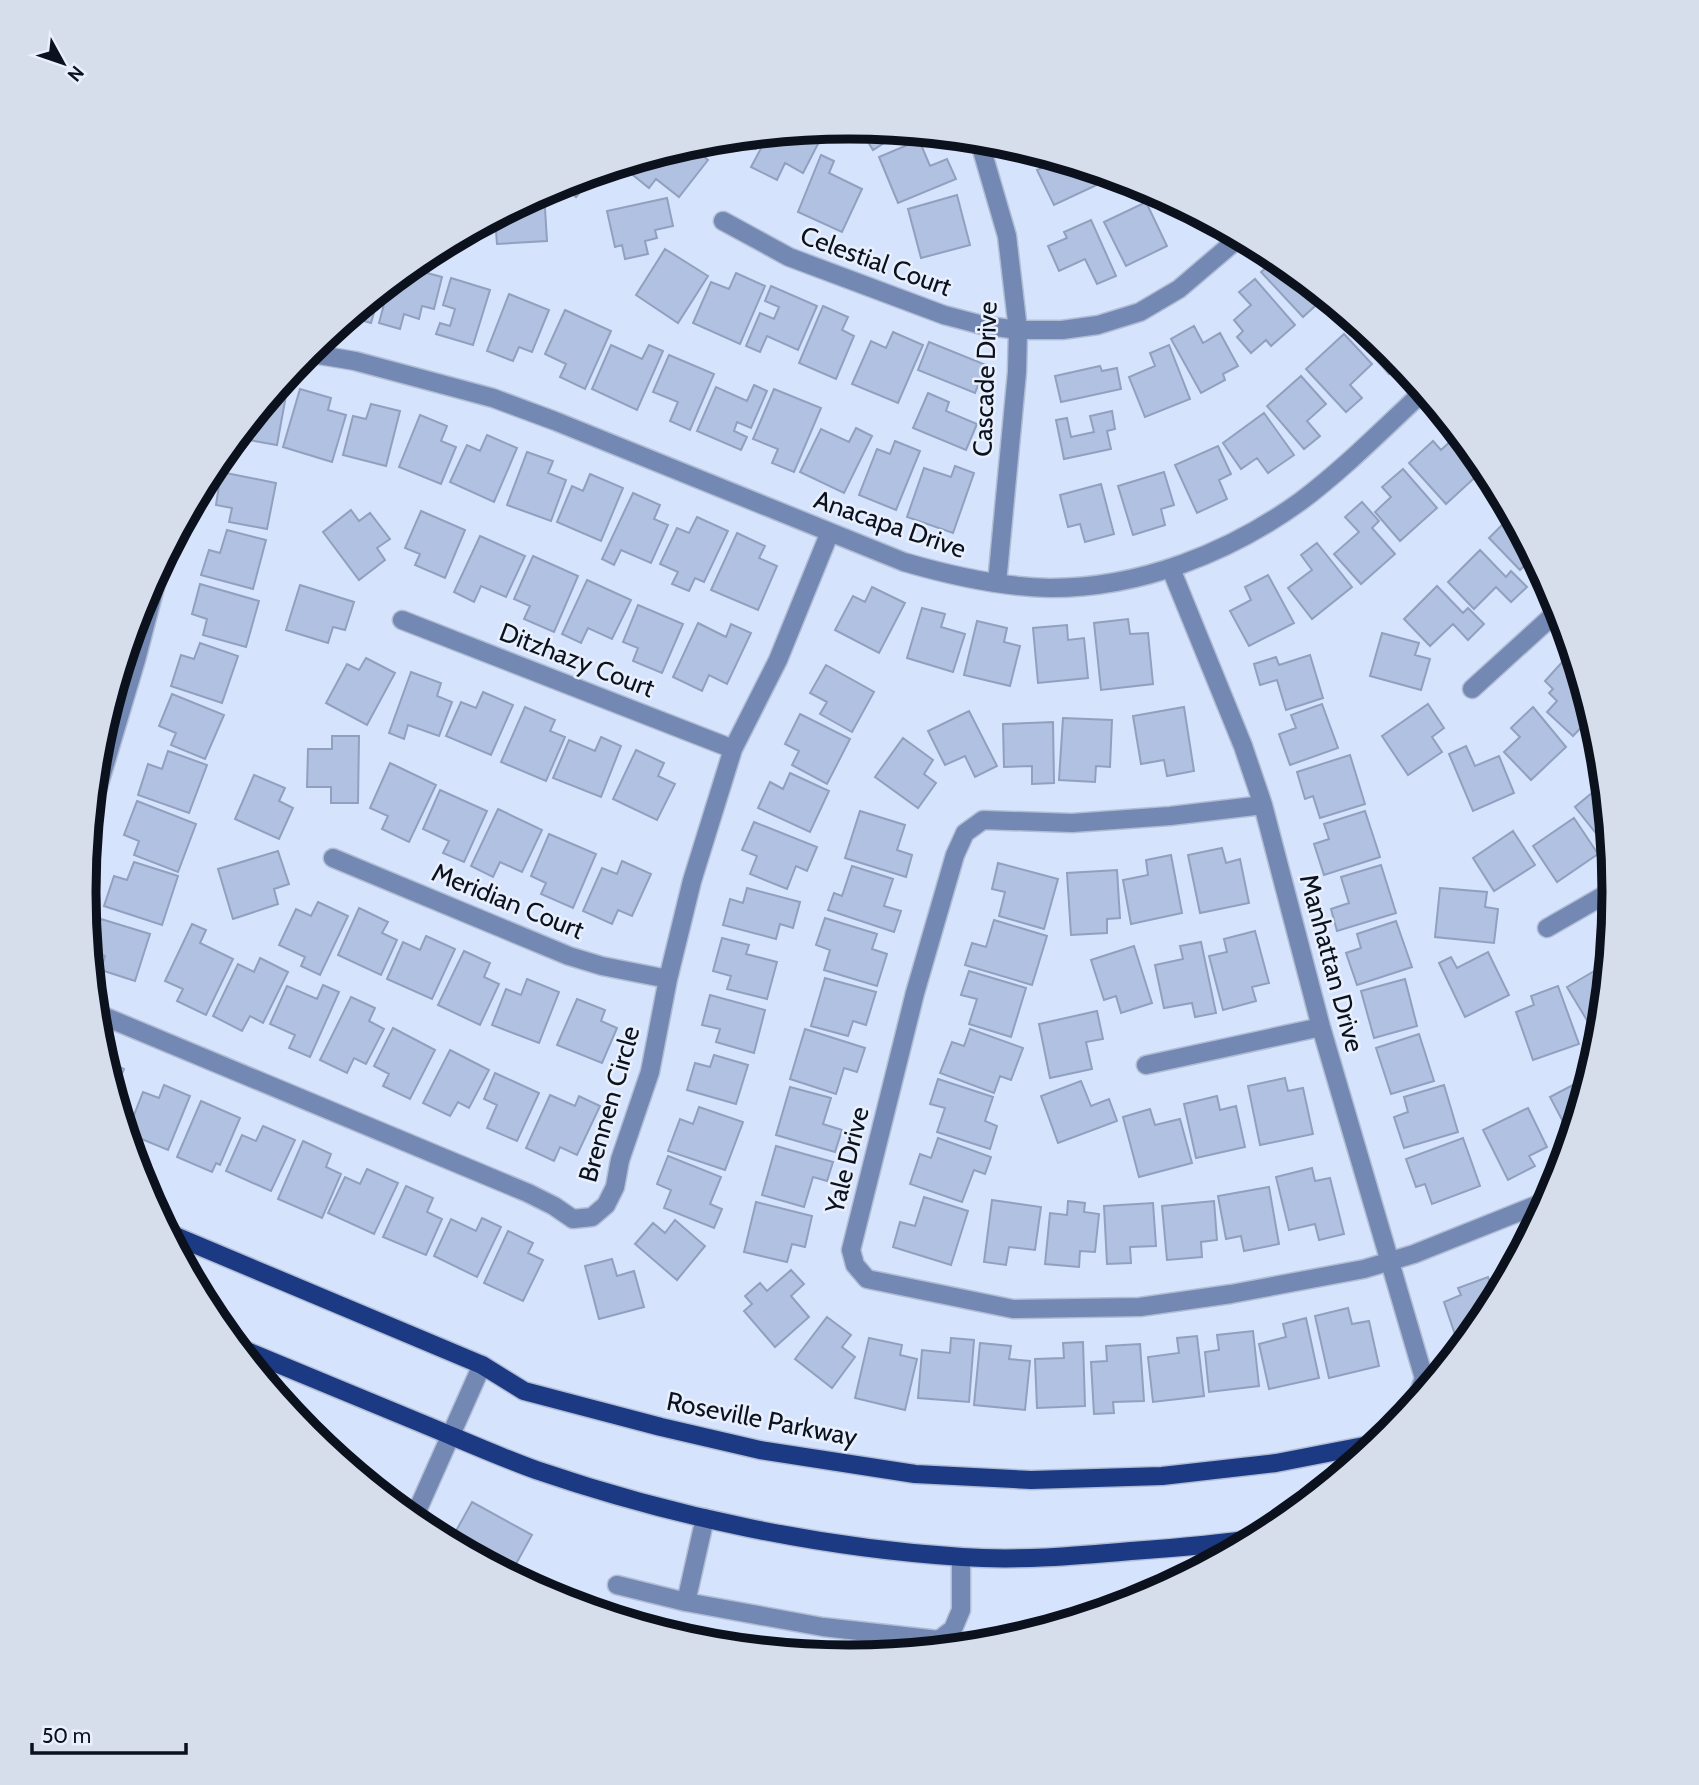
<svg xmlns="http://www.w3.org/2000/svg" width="1699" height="1785" font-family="Cabin,sans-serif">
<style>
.building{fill:#b0c1e1;stroke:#91a0bf;stroke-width:2}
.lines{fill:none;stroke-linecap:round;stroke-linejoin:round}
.minor-casing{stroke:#b1bdd5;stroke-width:21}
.major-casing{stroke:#b1bdd5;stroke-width:21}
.minor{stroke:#7388b2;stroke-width:18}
.major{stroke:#1c3a84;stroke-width:18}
.labels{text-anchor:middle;stroke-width:5;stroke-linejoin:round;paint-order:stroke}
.street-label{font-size:26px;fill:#0c121d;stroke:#e9f0fd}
.rim{fill:none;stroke:#0c121d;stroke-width:9}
</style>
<rect width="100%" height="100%" fill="#d5e3fd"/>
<path class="building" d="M877,130L901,132L873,150L865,137Z
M805,131L820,140L803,173L785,163L777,180L751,167L768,135Z
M756,136V149L725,150V139Z
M919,140L930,166L947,159L956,179L898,203L879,157Z
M690,145L708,160L679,197L656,179L649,188L628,171L636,161Z
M821,155L834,161L829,173L862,189L842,232L798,212Z
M1059,160L1098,172L1103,182L1054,205L1037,170Z
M595,174L576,197L560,184Z
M544,192L547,241L497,244L495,218Z
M1155,192L1187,209L1177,217Z
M957,195L970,245L921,258L908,209Z
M667,198L673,226L655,230L657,238L645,241L648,254L625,259L622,245L615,247L607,211Z
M1146,202L1167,246L1126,266L1104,222Z
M1091,220L1116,276L1097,284L1085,259L1059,271L1048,246L1067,238L1064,232Z
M475,229L461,250L450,242Z
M665,249L708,276L678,323L636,295Z
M1277,258L1290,271L1292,270L1325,297L1303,317L1261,272Z
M409,268L442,277L434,309L422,306L419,319L404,314L400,329L379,323L389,285Z
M736,273L765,286L740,344L693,323L711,282L729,289Z
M451,278L490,290L473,345L436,334L440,323L450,326L455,309L443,305Z
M1255,279L1295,325L1271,346L1266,340L1251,353L1237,337L1243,331L1234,320L1251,305L1239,292Z
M771,286L817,306L798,350L767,336L760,352L746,346L760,313L774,319L779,307L765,301Z
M380,292L371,323L350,317Z
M509,294L549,310L532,352L519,347L513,361L487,351Z
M823,306L848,317L842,330L854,336L836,379L799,363Z
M565,310L611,331L585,389L560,377L566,364L545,354Z
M1356,323L1391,351L1401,363L1389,374L1349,329Z
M1194,326L1203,343L1220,333L1238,366L1223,374L1225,380L1201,393L1171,339Z
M893,332L923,345L898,403L852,384L871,341L886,348Z
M1344,334L1372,364L1350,385L1362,398L1346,412L1306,369Z
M929,342L986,365L975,393L918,370Z
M611,345L642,359L649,345L663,351L637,410L592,389Z
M1169,345L1190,399L1145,417L1129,377L1155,366L1150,353Z
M669,355L714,374L690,430L670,421L678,402L653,392Z
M1100,366L1102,371L1117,368L1121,389L1061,402L1055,376Z
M1301,376L1326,404L1307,421L1320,436L1304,449L1267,406Z
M754,385L767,391L751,428L737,422L734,431L747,437L741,450L697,431L716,387L747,401Z
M278,388L287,390L277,445L237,438Z
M300,389L331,398L328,410L346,415L332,462L283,447Z
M774,389L821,408L794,472L772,463L778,449L753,439Z
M928,393L949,402L946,411L977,424L966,450L913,428Z
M371,404L400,411L386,466L343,455L353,416L366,419Z
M1112,411L1115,429L1107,431L1111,449L1064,459L1056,420L1067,418L1071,437L1094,432L1090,416Z
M1264,413L1294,455L1268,473L1257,458L1241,469L1223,443Z
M420,415L447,426L441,441L456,447L441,484L399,467Z
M856,428L872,436L844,493L800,472L821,429L849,442Z
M487,435L517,448L494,502L450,482L467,445L480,451Z
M1454,438L1483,470L1446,504L1409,463L1433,441L1441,450Z
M895,441L920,451L896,510L859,495L877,449L890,454Z
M1218,446L1231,474L1219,480L1227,499L1197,513L1175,465Z
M527,452L553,461L548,473L566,480L551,521L507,505Z
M955,466L974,473L953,533L907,517L924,468L951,477Z
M1403,469L1437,508L1400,541L1375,512L1391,497L1382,487Z
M221,472L276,483L267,529L229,522L232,508L216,505Z
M1164,472L1174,505L1161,509L1165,525L1133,535L1118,486Z
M590,474L623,488L601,541L557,522L572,486L583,491Z
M1101,484L1114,534L1085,542L1080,524L1068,527L1060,495Z
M633,493L660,505L654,519L668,525L651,563L621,550L614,565L602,559Z
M1362,502L1379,521L1372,528L1395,554L1361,584L1334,554L1359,532L1345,517Z
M351,510L359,521L370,513L390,539L377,548L385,560L359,580L323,532Z
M421,511L465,530L445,578L415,565L420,554L405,548Z
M1512,515L1535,559L1533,557L1520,570L1489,538Z
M697,517L728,531L704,582L695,578L689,591L672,584L678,572L660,564L677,528L689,533Z
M227,530L266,540L253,589L201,575L209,550L220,553Z
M737,533L765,546L759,558L777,566L758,610L711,590Z
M480,536L525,556L506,597L481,586L474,602L454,592Z
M1317,543L1352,587L1312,619L1288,588L1312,570L1301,555Z
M1480,550L1506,577L1511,571L1527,587L1511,602L1496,587L1474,609L1448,582Z
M533,556L578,576L554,632L524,619L530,606L514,599Z
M1268,575L1294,623L1249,646L1230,611L1251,600L1245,587Z
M587,580L631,600L612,639L588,628L581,643L562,634Z
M200,584L259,601L246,647L203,635L207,619L192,614Z
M300,585L354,602L345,630L333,627L328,643L286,630Z
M1437,586L1463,613L1468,608L1484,624L1468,640L1453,624L1430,646L1404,619Z
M872,587L905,603L879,653L835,630L853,596L865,602Z
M638,605L683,624L662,673L633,661L638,648L623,642Z
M922,608L945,614L941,627L965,634L953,672L907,658Z
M1128,619L1130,634L1148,633L1153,684L1101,690L1094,623Z
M977,621L1007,628L1004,642L1020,646L1010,686L964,675Z
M698,623L726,637L731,624L751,633L727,684L709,675L702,691L673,677Z
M1067,625L1068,640L1084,638L1088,678L1038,683L1033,628Z
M1382,633L1419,643L1415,655L1430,659L1421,690L1370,676Z
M200,643L238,656L222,703L171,686L181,655L194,659Z
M1310,655L1323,698L1286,710L1277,680L1260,685L1254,664L1276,657L1279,665Z
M366,658L395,673L367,725L326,703L347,664L359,670Z
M1565,659L1579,672L1592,716L1573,736L1547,712L1557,701L1549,693L1553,689L1545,681Z
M826,665L874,692L852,732L820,714L827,702L810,693Z
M411,672L441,683L437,696L452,702L439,736L408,725L404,739L389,733Z
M483,692L513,705L491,755L446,736L461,702L476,708Z
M172,694L224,715L205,759L171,745L176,733L159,726Z
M1322,704L1338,748L1290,765L1279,734L1296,728L1291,715Z
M1428,704L1444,728L1432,737L1442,752L1408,775L1382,736Z
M525,707L555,720L550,731L565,737L546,781L501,762Z
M1184,707L1194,771L1167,776L1164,760L1141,764L1133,716Z
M1533,707L1566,747L1531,780L1504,752L1520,737L1511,728Z
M969,711L997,766L975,777L965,756L945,765L928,731Z
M800,714L850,739L827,784L792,765L799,751L785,744Z
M1063,718L1112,720L1110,767L1096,766L1095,782L1059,780Z
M1053,722L1054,783L1032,784V766L1004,767L1003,724Z
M332,736H359L358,803H331V787H307L308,749H332Z
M601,737L621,746L601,797L553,778L569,740L595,751Z
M903,738L933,760L924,774L936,783L918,808L875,777Z
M1466,746L1475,766L1499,756L1514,793L1473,811L1449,754Z
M636,750L664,763L658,776L675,784L657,820L613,799Z
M168,751L207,765L189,813L138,795L148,764L162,769Z
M1350,755L1365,804L1320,818L1313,796L1305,799L1297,772Z
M390,763L436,785L409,842L382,829L388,816L370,808Z
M790,773L829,791L810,832L758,808L770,782L783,789Z
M254,775L285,788L279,801L293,808L279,839L235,819Z
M1604,783L1609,829L1599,837L1575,807Z
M440,790L487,811L464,862L443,853L449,841L423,829Z
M137,801L196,824L178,872L134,855L139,841L124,835Z
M498,809L542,830L522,872L500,862L493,877L471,866Z
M860,811L905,825L897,850L912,855L906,877L845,858Z
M1365,811L1380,857L1324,875L1314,844L1329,839L1324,824Z
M1574,818L1598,854L1557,882L1533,846Z
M754,822L817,847L807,871L796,866L787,889L750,874L757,856L742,850Z
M1513,831L1535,865L1494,891L1473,858Z
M549,834L596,854L573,908L541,894L546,883L531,876Z
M1222,848L1226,863L1240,859L1249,903L1200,913L1188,855Z
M278,851L289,884L274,889L278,904L233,919L218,869Z
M1171,855L1182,913L1131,924L1123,880L1148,875L1146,860Z
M622,861L651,874L632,916L618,910L612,924L583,911L602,868L617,874Z
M134,862L178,876L162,925L104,906L114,876L127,880Z
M998,863L1058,879L1044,929L999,916L1005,892L992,889Z
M1381,865L1396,913L1337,931L1331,909L1349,903L1341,877Z
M852,866L893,879L884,906L901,911L894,932L828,910L834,893L842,896Z
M1117,870L1120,918L1107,919V933L1071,935L1067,873Z
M747,888L800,902L793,928L780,924L776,939L723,925L730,899L743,903Z
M1440,888L1487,892L1485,907L1498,909L1494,943L1435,937Z
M318,902L348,916L320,975L301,966L305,957L279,945L296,909L311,916Z
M359,908L388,922L382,933L397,940L381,975L338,955Z
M825,918L877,934L872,949L887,954L877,986L824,970L830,950L816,945Z
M101,919L150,934L135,981L101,970L105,956L90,951Z
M994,920L1047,936L1032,985L965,965L972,943L986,947Z
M1396,921L1412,967L1357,985L1346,953L1361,948L1357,934Z
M192,924L206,930L200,943L233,959L206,1015L177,1001L183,989L165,981Z
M1255,931L1269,983L1252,987L1256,1001L1223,1010L1209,956L1227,952L1224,939Z
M426,936L455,949L432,999L387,979L403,942L420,950Z
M722,938L749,945L746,954L777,962L767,999L727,989L731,976L713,971Z
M1201,942L1216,1013L1195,1017L1192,1003L1164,1008L1155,965L1183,959L1180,946Z
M1134,946L1152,1003L1121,1013L1116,996L1104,1000L1091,960Z
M464,951L490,963L484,977L499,984L480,1025L438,1005Z
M1488,952L1509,995L1465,1017L1439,963L1451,957L1457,968Z
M260,958L288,972L263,1023L250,1016L242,1031L213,1016L238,964L254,972Z
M1608,963L1602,1020L1591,1027L1567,987Z
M969,971L1026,988L1011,1037L969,1024L977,999L961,995Z
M825,978L876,992L866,1025L853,1021L848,1036L811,1026Z
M527,979L559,992L539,1043L492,1025L506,989L521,995Z
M1405,979L1417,1026L1374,1038L1361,991Z
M323,985L339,992L310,1057L289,1048L295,1035L270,1024L287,986L317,999Z
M1558,986L1579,1044L1533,1060L1516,1012L1534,1005L1531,996Z
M710,995L765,1010L754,1053L716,1042L720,1029L702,1025Z
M351,997L375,1008L369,1021L384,1029L366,1064L354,1058L347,1073L320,1060Z
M577,999L605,1010L601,1021L617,1028L602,1063L557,1045Z
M1097,1011L1103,1039L1086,1042L1092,1069L1050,1078L1039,1024Z
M393,1028L435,1050L410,1099L383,1086L389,1074L374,1066Z
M805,1029L865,1048L857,1072L844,1068L836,1094L790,1079Z
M970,1029L1023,1048L1011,1080L1000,1076L994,1093L940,1073L952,1042L964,1046Z
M1419,1034L1434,1081L1391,1094L1376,1048Z
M450,1050L489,1070L469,1108L458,1102L450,1116L423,1103Z
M714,1055L748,1065L736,1104L687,1090L695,1063L710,1067Z
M104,1060L124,1069L114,1092Z
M495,1073L539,1093L517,1141L487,1128L497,1105L484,1099Z
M1590,1076L1571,1137L1550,1097Z
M1285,1078L1288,1091L1303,1088L1313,1134L1260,1145L1248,1086Z
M938,1079L993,1097L985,1121L997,1126L990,1149L937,1132L945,1108L930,1104Z
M1081,1081L1091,1106L1109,1099L1117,1121L1058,1143L1041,1096Z
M164,1085L190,1096L168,1150L127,1133L143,1092L159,1098Z
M1444,1085L1458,1132L1404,1148L1394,1117L1408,1112L1404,1097Z
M790,1087L831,1098L823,1124L842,1130L835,1152L776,1135Z
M114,1093L128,1099L121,1114Z
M550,1095L575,1106L579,1096L600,1106L577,1155L560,1147L554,1161L526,1148Z
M1217,1096L1220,1110L1236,1106L1245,1147L1196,1158L1184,1104Z
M201,1101L240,1118L220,1165L216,1163L212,1172L177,1157Z
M699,1107L743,1122L725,1170L668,1151L680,1119L693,1124Z
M1528,1108L1547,1147L1529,1156L1535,1166L1508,1180L1483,1130Z
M1150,1109L1155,1125L1180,1119L1192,1163L1139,1177L1123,1117Z
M263,1126L295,1140L271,1191L226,1171L242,1135L256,1141Z
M938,1138L991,1157L985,1174L974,1170L962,1202L910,1184L920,1154L931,1158Z
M1463,1138L1480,1186L1432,1204L1425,1184L1416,1187L1406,1159Z
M303,1141L331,1154L326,1167L341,1174L322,1218L278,1199Z
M776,1146L833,1162L827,1181L813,1177L804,1207L762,1195Z
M668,1156L721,1177L710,1204L722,1209L714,1228L664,1208L671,1190L657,1184Z
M1312,1168L1315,1181L1330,1178L1344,1234L1319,1240L1315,1224L1289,1230L1276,1177Z
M367,1169L398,1183L374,1234L328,1213L345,1177L360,1184Z
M406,1186L433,1198L427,1212L442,1219L426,1255L383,1237Z
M1269,1187L1279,1244L1244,1251L1241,1236L1226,1239L1218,1196Z
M924,1197L968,1211L951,1265L893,1247L900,1222L915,1226Z
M992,1200L1041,1207L1035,1250L1009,1247L1006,1265L984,1262Z
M1068,1201L1085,1203L1084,1212L1099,1214L1095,1252L1080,1251L1079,1267L1045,1264L1050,1213L1067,1215Z
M1214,1201L1217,1240L1201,1242L1202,1257L1167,1260L1162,1206Z
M756,1202L812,1216L805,1247L792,1244L787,1262L744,1252Z
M1153,1203L1156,1246L1130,1247L1131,1263L1107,1264L1104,1206Z
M482,1218L501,1227L477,1277L434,1256L451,1219L476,1231Z
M675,1220L705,1246L677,1280L635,1244L653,1223L665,1233Z
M508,1231L533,1243L528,1253L543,1260L523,1301L484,1283Z
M612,1259L617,1276L634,1271L644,1307L599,1319L585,1266Z
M791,1270L804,1284L791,1296L809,1317L775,1347L744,1311L752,1304L745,1296L760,1283L767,1291Z
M1510,1272L1500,1291L1495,1279Z
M1488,1277L1496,1300L1486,1318L1460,1349L1444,1302L1461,1295L1458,1288Z
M1348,1308L1352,1324L1369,1321L1379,1366L1329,1378L1315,1316Z
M827,1317L851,1335L842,1347L855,1357L832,1388L795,1359Z
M1306,1318L1319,1378L1269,1389L1259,1344L1286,1337L1283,1324Z
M1253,1331L1259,1386L1209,1392L1205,1352L1219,1350L1217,1335Z
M1197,1336L1204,1396L1153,1402L1148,1357L1179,1353L1177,1338Z
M869,1338L902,1345L900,1355L917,1359L905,1410L855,1398Z
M951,1338L974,1340L969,1402L918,1398L922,1350L950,1353Z
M1083,1342L1085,1406L1037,1408L1035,1359L1064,1358L1063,1343Z
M980,1343L1011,1346L1009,1359L1030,1361L1025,1410L974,1405Z
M1140,1344L1144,1401L1113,1402L1114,1413L1094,1414L1091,1362L1107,1361L1106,1346Z
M348,1455L377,1477L370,1485L343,1462Z
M472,1502L532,1535L511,1573L451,1540Z
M580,1605L704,1636L702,1643L580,1607Z"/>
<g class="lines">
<g class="minor-casing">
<path id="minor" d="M979,140L1007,236L1018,330L1017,372L997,583
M723,221L789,257L944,315L982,325L1018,330H1062L1098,325L1140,312L1179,289L1240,237
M307,353L355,361L493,398L555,421L904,562C952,576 1000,587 1050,588C1140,588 1229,553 1301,501C1345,468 1384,428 1424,391
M1171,569L1243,746L1263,805L1321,1027L1424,1378L1419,1392L1420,1398
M402,620L733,749
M1472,689L1560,609
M93,804L136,660L161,564
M1263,805L1170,816L1072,823L983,820L965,833L955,855L915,993L851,1250L855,1265L867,1279L1013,1309L1140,1307L1231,1294L1364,1269L1414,1254L1549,1200
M333,858L569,956L602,966L668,979
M1547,928L1615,889
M96,1013L528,1193L554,1206L573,1219L592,1217L606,1205L615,1187L620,1160L650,1072L668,979L692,881L733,749L778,660L830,532
M1146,1065L1321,1027
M413,1520L482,1365
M617,1585L686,1602L823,1627L939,1640L953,1629L961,1610V1557
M686,1602L705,1518"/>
</g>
<g class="major-casing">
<path id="major" d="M168,1233L482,1365L524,1391L661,1427L760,1450L915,1474L1031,1480L1162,1476L1276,1463L1379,1443
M237,1347C301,1374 365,1400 428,1426C464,1441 500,1457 536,1470C670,1516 820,1548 962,1557C1018,1561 1075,1556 1131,1551C1174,1548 1216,1545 1258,1538"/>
</g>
<use href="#minor" class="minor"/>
<use href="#major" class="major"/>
</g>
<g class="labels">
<g class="street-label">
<text transform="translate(876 261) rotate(20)" y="9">Celestial Court</text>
<text transform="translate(985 379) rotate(-88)" y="9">Cascade Drive</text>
<text transform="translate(890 524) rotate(19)" y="9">Anacapa Drive</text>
<text transform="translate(577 660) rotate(21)" y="9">Ditzhazy Court</text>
<text transform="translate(508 901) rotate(22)" y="9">Meridian Court</text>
<text transform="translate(1332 963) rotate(75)" y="9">Manhattan Drive</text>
<text transform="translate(609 1104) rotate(-74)" y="9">Brennen Circle</text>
<text transform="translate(847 1160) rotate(-76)" y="9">Yale Drive</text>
<text transform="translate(762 1419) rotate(11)" y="9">Roseville Parkway</text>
</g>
</g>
<path d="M0 0H1699V1785H0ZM96 892a753 753 0 1 1 1506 0a753 753 0 1 1-1506 0Z" fill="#d7deeb" fill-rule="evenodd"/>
<path class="rim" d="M96 892a753 753 0 1 1 1506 0a753 753 0 1 1-1506 0Z"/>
<g transform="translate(63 63) rotate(130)" stroke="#e9f0fd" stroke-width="5" paint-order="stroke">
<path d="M0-5L12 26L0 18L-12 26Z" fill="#0c121d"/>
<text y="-10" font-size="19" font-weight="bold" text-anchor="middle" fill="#0c121d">N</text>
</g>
<path d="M32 1743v10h154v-10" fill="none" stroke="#0c121d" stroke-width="3.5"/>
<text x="42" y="1743" font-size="21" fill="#0c121d" stroke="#e9f0fd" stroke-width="5" paint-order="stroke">50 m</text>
</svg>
